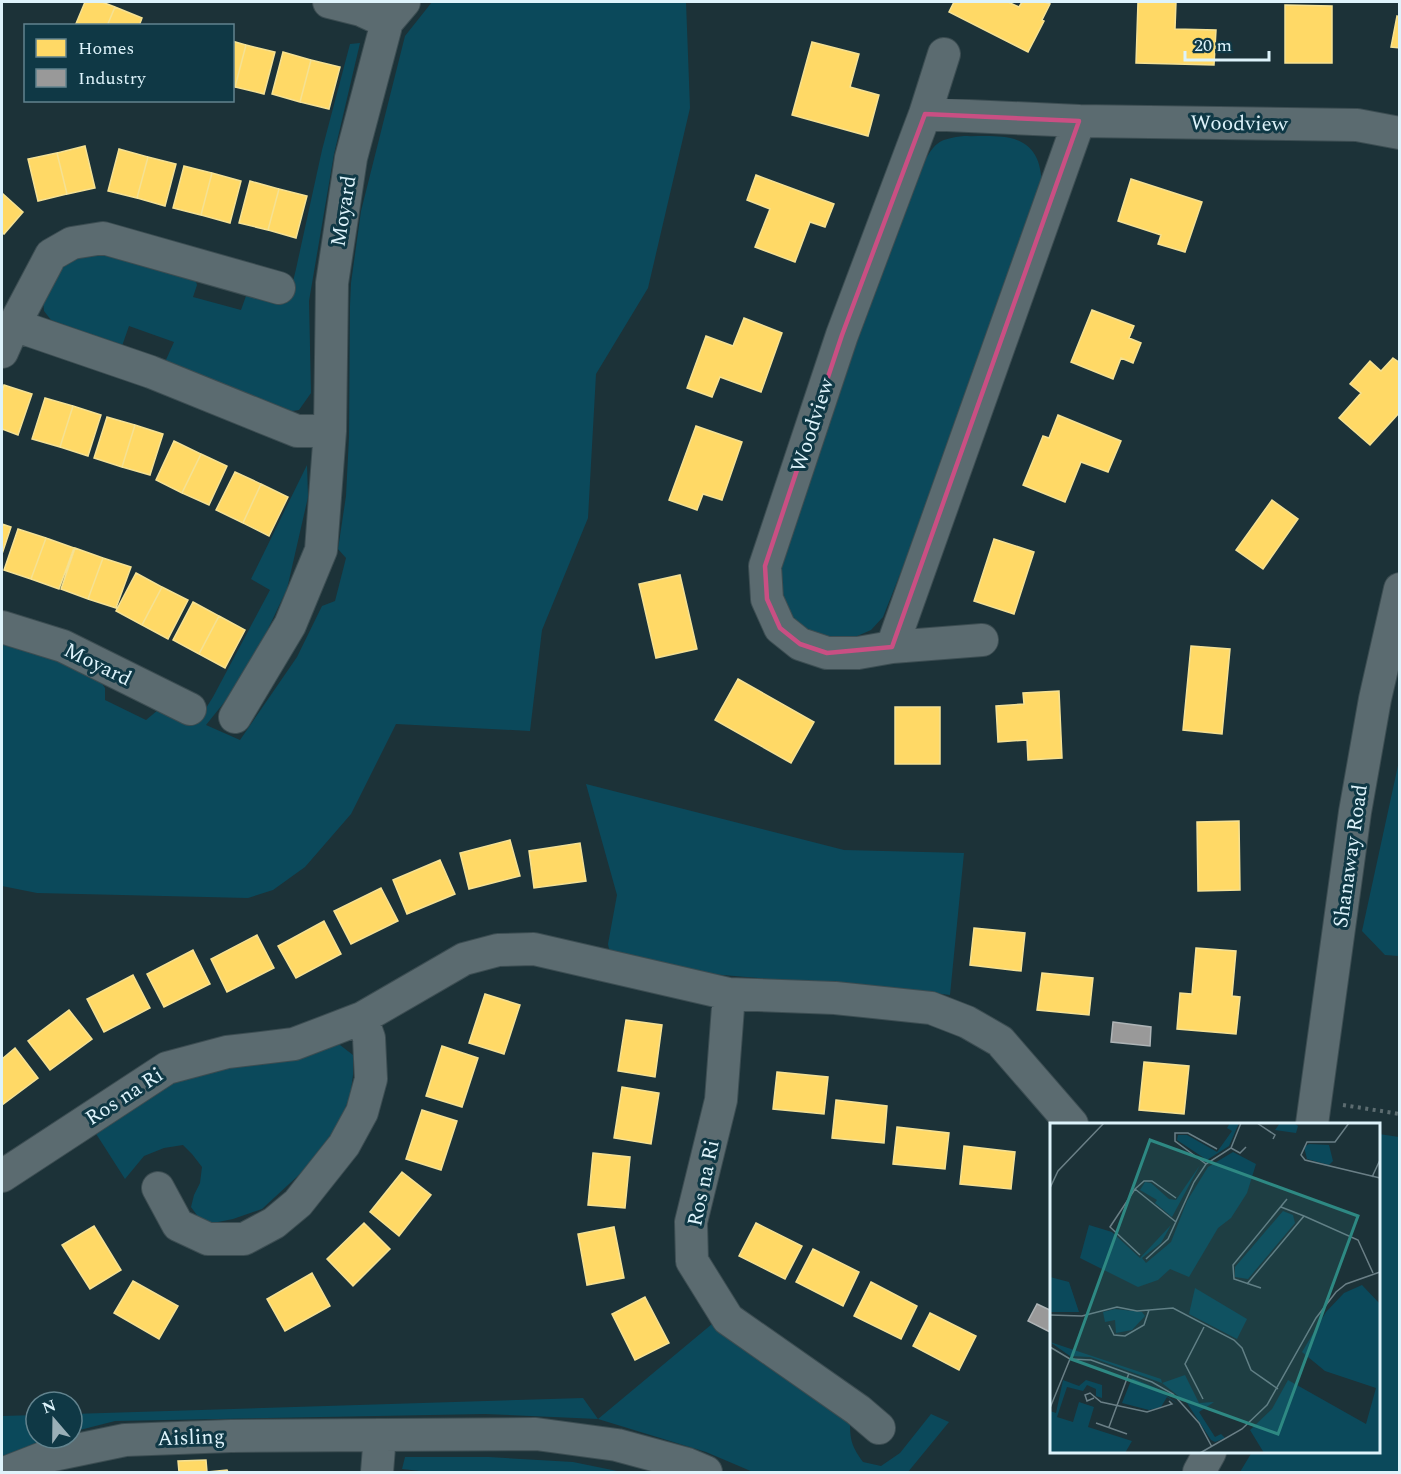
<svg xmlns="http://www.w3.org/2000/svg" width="1401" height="1474" font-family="Spectral,serif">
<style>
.green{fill:#0b495b}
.homes{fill:#ffd966;stroke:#f5e193;stroke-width:1.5}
.industry{fill:#999;stroke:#aeb4b6;stroke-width:1.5}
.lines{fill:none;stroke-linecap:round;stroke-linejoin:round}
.minor-casing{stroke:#3c4d52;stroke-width:34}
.path{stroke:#5c6c70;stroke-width:4;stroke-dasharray:3 4.5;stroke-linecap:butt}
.minor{stroke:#5b6b70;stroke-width:32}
.marked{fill:none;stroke:#c94f83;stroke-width:4.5;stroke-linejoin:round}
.labels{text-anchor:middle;stroke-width:6;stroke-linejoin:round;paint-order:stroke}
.street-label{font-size:21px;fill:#def3fb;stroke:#0f3845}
.inset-road{fill:none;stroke:#6a7f86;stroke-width:1.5}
.view{fill:#2e8983;fill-opacity:0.15;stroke:#2e8983;stroke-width:3}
.inset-edge{fill:none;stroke:#def3fb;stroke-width:3}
</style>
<rect width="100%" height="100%" fill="#1c3238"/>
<path class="green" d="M432,2H686L690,108L648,288L596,374L588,518L542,630L530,731L396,724L351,814L305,867L273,890L248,898L37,893L2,886V641L95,673L105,688V700L146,720L158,710H169L196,724L213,697L270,590L251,579L307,465L308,497L287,589L246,675L206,725L240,740L297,657L322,606L335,601L346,558L338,549L346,496L349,437L350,306L351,283L361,211L405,36Z
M360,43L334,154L309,301L311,393L299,410L278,413L165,362L174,342L129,326L122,346L51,320L44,311L43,300L61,262L77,254L96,253L194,275L197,285L193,297L241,310L246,296L252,291L288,302L296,269L322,150L350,44Z
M964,136C987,137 1022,131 1035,155C1040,163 1041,174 1042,183L968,403L883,617L871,630L848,640L823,638L801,630L781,602L780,574L843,365L924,162C936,141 940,139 964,136Z
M1399,761V956L1385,955L1362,931Z
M586,784L844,850L964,853L950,995L861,984L781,980L711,974L610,954L608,944L617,895Z
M324,1045H340L353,1055V1075L350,1097L336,1128L302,1172L262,1209L233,1219L213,1223L199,1218L191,1207L194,1195L200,1183L202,1167L192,1154L183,1145L164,1148L144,1156L125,1179L93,1129L185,1074Z
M1379,1134L1399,1137V1472H1240L1252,1452H1378Z
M717,1323L805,1386L850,1424C850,1442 853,1448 863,1462L881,1466L900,1453L931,1414L949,1422L908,1472H753L706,1452L598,1419L485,1414L115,1421L72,1432V1414L583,1398L598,1419L712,1324Z
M36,1415V1438H52L16,1453L2,1456V1416Z
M405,1457H489L573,1462L622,1472H421L420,1471L402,1469Z"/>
<path class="homes" d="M85,2H102L115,7L107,26H75Z
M954,2H1008L1019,7L1022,2H1045L1050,4L1042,20L1044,21L1028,52L949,12Z
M1138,2H1176L1175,29L1216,30L1214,65L1136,63Z
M1285,5L1332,6V63H1285Z
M115,7L142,18L139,26H107Z
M1397,16L1400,17V48L1391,47Z
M232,41L246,45L235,87L232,86Z
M812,42L859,54L850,87L879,95L868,136L792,115Z
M246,45L275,52L264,94L235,87Z
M283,52L311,60L300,102L272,94Z
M311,60L340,67L329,109L300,102Z
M85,146L95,188L67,194L57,153Z
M119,149L148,157L137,198L108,191Z
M57,153L67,194L38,201L28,159Z
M148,157L176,164L165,206L137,198Z
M184,166L212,173L201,215L173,208Z
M212,173L241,181L230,223L201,215Z
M756,175L834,204L825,227L810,222L795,262L755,247L770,209L747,200Z
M1131,179L1202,202L1185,252L1158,244L1161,235L1118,221Z
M250,181L279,189L268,230L239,223Z
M279,189L307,196L296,238L268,230Z
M2,193L23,212L4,234L2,233Z
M1092,310L1134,326L1129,338L1141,343L1133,363L1121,358L1113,379L1071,362Z
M744,318L782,333L761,392L720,377L712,397L687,388L706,336L733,346Z
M1393,358L1400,363V412L1370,445L1339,418L1361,393L1350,384L1370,361L1381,371Z
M4,385L32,394L18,435L2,429V392Z
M45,398L73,406L60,447L32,439Z
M73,406L101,415L88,456L60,447Z
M1058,415L1121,441L1108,472L1081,462L1065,502L1023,485L1043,436L1049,438Z
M107,417L135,425L122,467L94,458Z
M135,425L163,434L150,475L122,467Z
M696,426L742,442L722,500L703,494L697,510L669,500Z
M174,441L201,454L182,493L156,480Z
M201,454L227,466L209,505L182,493Z
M235,472L261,484L243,523L216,510Z
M261,484L288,497L269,536L243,523Z
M1272,500L1298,519L1263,569L1236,550Z
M2,524L11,527L2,554Z
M18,529L46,538L31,579L4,570Z
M46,538L74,548L59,589L31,579Z
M994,539L1034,552L1014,614L974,601Z
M75,548L103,558L88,599L61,589Z
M103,558L131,567L116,608L88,599Z
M136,573L162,587L142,625L116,611Z
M680,575L697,649L656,658L639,584Z
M162,587L188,600L168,639L142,625Z
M193,602L219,616L199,654L173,640Z
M219,616L245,630L225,668L199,654Z
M1191,646L1230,649L1222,734L1183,730Z
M738,679L814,722L791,763L715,720Z
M1059,691L1062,758L1028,760L1027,740L998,742L996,706L1024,704L1023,693Z
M895,707H940V764H895Z
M1239,821L1240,890L1198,891L1197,822Z
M510,840L520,876L469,889L460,853Z
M580,843L586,881L534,888L529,851Z
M440,860L455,894L407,914L393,880Z
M381,888L398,921L351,944L334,911Z
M324,921L341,954L296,978L278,946Z
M974,928L1025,933L1021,971L970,965Z
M257,935L274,968L227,992L211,959Z
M1196,948L1236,951L1232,996L1240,997L1236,1034L1177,1029L1180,993L1192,994Z
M193,950L210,984L164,1007L147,974Z
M1042,973L1093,978L1089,1015L1037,1010Z
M133,975L150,1008L104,1032L87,999Z
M485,994L520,1005L504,1054L469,1043Z
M69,1010L92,1039L50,1070L28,1041Z
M626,1020L662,1025L655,1077L618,1071Z
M442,1046L478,1058L462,1107L426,1096Z
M15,1048L38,1078L2,1105V1059Z
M1144,1062L1189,1066L1184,1114L1139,1110Z
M777,1072L828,1077L824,1114L773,1109Z
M622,1087L659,1093L651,1144L614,1138Z
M836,1100L887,1106L884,1143L832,1138Z
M422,1110L457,1121L441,1170L406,1159Z
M897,1127L949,1133L945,1169L893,1164Z
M964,1146L1015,1152L1011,1189L960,1184Z
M593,1153L630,1157L625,1208L588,1205Z
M402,1172L431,1195L399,1236L370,1212Z
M364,1223L390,1249L353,1286L327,1259Z
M756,1223L802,1246L785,1279L739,1256Z
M94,1226L121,1270L90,1289L62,1245Z
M614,1227L624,1278L587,1285L578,1234Z
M813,1249L859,1272L843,1306L796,1282Z
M312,1273L330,1306L285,1331L267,1299Z
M133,1281L178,1306L159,1339L114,1313Z
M871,1282L917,1306L901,1339L854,1316Z
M645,1297L669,1343L635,1360L612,1314Z
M930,1313L976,1336L959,1370L913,1346Z
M206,1460L207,1472L227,1470L228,1472H165H179L178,1461Z"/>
<path class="industry" d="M1113,1022L1151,1027L1150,1046L1111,1042Z
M1037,1304L1052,1311V1333L1028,1321Z"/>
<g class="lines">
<g class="minor-casing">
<path id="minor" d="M329,2L361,10L387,22
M944,54L925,114L842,335L765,566L767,599L780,628L800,644L827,653H858L892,647L982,640
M925,114L1079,121
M14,325L51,255L72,243L103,238L279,288
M2,352L14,325L151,372L297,431H330
M2,627L63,646L190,709
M892,647L1079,121L1357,125L1400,133
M235,717L290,625L321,550L330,431L332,283L351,158L387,22L404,2
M729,994L721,1100L691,1222L692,1261L728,1319L858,1410L879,1428
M1312,1124L1355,812L1375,699L1400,589
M2,1176L167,1068L227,1052L294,1044L362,1018L464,959L498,950L534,949L729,994L835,998L931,1008L967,1022L1000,1041L1072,1124
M158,1188L178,1225L208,1239H244L274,1223L298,1203L344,1145L362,1112L371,1079L369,1038L362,1018
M7,1472L48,1456L125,1440L231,1436L536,1434L617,1445L687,1464L706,1472
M377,1472L380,1435
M1199,1472L1210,1452"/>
</g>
<path class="path" d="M1343,1105L1400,1114"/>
<use href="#minor" class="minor"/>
</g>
<path class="marked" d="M925,114L1079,121L892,647L827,653L800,644L780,628L767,599L765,566L842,335Z"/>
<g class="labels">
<g class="street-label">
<text transform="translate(1239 123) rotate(1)" y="7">Woodview</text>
<text transform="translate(343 211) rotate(-81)" y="7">Moyard</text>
<text transform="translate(812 425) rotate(-72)" y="7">Woodview</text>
<text transform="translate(98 664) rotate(26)" y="7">Moyard</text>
<text transform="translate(1350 856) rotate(-82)" y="7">Shanaway Road</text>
<text transform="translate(124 1096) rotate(-33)" y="7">Ros na Ri</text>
<text transform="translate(703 1183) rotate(-78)" y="7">Ros na Ri</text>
<text transform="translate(191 1437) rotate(-2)" y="7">Aisling</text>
</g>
</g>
<g transform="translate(1050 1123)">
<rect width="330" height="330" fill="#1c3238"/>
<path d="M180,0H189L179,23L157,37L127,17L128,12H137L167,29L182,8L177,5ZM230,0H244L248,3L246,10L225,7ZM259,21L279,22L283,38L279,42L257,36L254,24ZM183,29L206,41L197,70L181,95L168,105L139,154L120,146L108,157L88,164L30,135L39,102L62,109L90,135L121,102L111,120L92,135L96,140L121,119L137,78L158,44ZM150,42L122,94L105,80L107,77L90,67L95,59L101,60L119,76L126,77ZM233,88L243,92L245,100L198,156L185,154V144ZM0,154L19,159L29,189H0ZM312,162L330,181V330H214L200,307L222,286L238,257L316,301L326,265L275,248L252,229L276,189L294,170ZM145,165L197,196L187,216L139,191ZM65,186L92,189L95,193L82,207L66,210L65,197L55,199L53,189ZM0,219L111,256L112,260L135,252L149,280L164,279L149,289L165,314L171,311L175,315L165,319L161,317L137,280L112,260L40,234L20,233ZM82,255L106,265L128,281L117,274L111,284L99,287L72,280ZM13,257L29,263L36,257L52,262V275L46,273V266L37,262L33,268L17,264L7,294L23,299L29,279L44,284L38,304L82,318L75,330H0V288L6,290Z" fill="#0b495b"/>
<path class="inset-road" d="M207,0L225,12L223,16M299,0L285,19H257L251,32L255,37L330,55M181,25L190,30L196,24M156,41L125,18V10H138L167,26M322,54L330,37M0,65L8,48L54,0M85,66L94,58H102L126,75M231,84L254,93M90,132L60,104L85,66L126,99M96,136L118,116L144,59L156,41L181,25L191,0M197,161L254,93L308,117L323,150M211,165L184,156L183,142L237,76M0,192L32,193L67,184L87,188L123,185L184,217L192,225L201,247L228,266M59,202L64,212L75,213L94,202L99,187M0,224L20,236M44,275L37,278L35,272L40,270L51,279L97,289L122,281L119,278M153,276L135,241L154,204M0,285L20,236L41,237L102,259L123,271L149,300L162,324M46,300L77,311M59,304L79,250M150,330L192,306L217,282L266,195L286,169L296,161L330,149"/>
<path class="view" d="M100,17L308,93L228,311L21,236Z"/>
<rect width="330" height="330" class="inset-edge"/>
</g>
<rect width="1401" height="1474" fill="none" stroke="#def3fb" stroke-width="6"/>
<rect x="24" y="24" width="210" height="78" fill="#0f3845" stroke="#62838e" stroke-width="1.5"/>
<rect x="36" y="39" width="30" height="18" fill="#ffd966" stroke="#62838e" stroke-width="1.5"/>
<text x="78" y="54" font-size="18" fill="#def3fb">Homes</text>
<rect x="36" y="69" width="30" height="18" fill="#999999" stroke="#62838e" stroke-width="1.5"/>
<text x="78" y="84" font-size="18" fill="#def3fb">Industry</text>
<g transform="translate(54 1420) rotate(340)"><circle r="28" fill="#0f3845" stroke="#62838e" stroke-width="1.5"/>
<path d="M0-4.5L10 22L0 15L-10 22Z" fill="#9aafb7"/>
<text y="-9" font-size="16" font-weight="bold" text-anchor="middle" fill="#def3fb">N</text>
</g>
<path d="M1185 51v9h84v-9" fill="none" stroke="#def3fb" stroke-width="3"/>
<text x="1194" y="51" font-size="18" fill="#def3fb" stroke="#0f3845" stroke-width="4.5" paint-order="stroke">20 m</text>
</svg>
